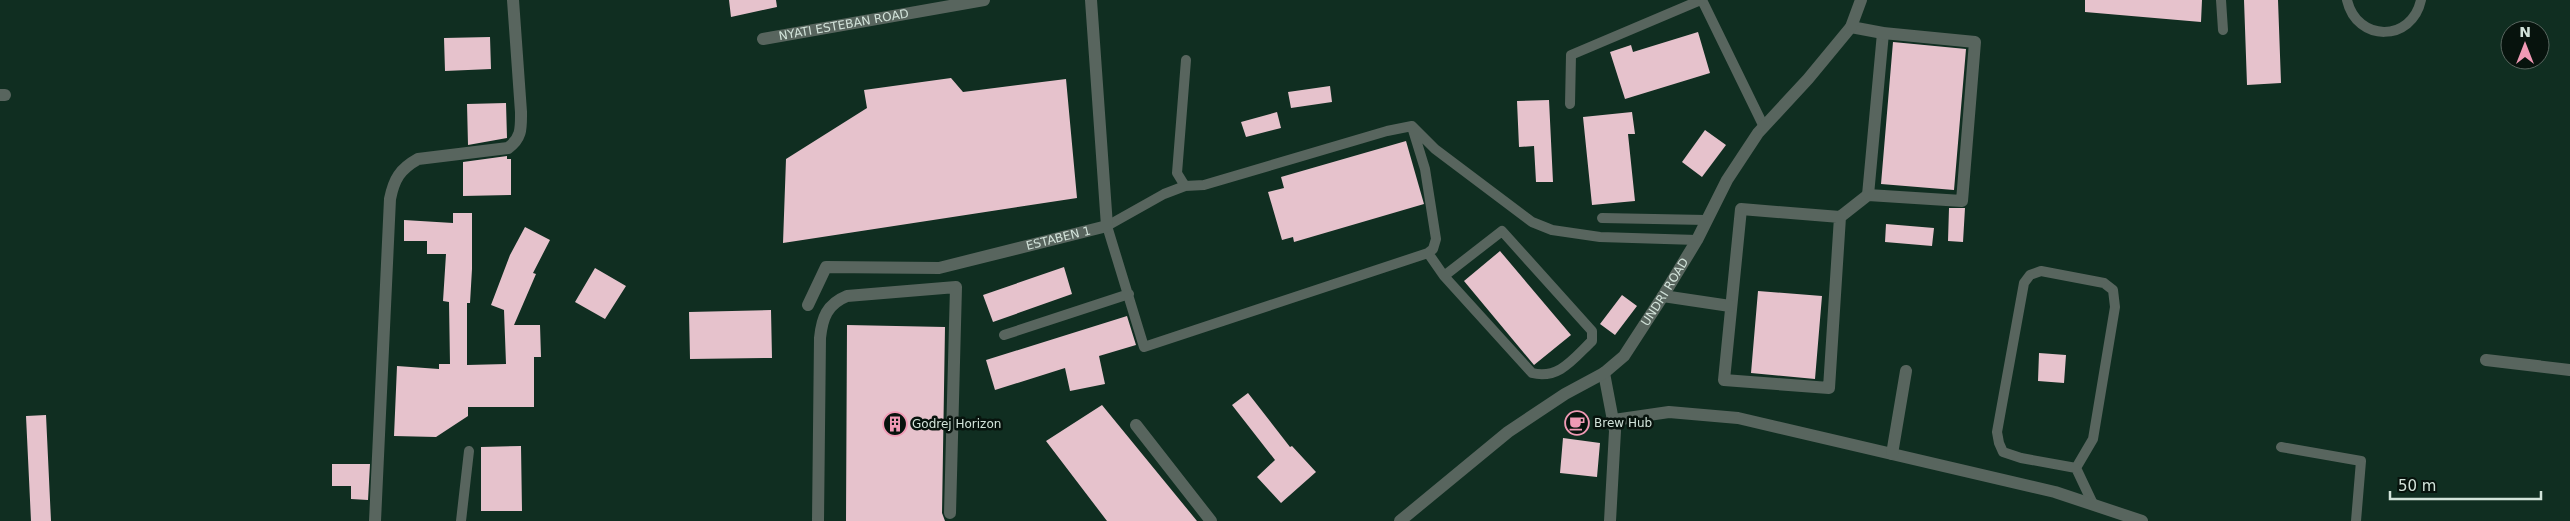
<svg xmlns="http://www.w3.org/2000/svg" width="2570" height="521" font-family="'DejaVu Sans',sans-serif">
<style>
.building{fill:#e6c2cc}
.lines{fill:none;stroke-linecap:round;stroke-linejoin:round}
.lane{stroke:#58655e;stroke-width:10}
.street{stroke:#58655e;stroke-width:12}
.labels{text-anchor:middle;stroke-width:5;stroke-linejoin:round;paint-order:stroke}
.street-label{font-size:12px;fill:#d2e3da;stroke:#07130d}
.poi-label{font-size:12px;fill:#d2e3da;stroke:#07130d;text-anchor:start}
</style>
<rect width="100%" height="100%" fill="#102e21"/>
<path class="building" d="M729,0H776L777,7L731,17Z
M2085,0H2202L2201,22L2085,12Z
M2244,0H2278L2281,83L2247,85Z
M1698,32L1710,73L1625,99L1610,52L1631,45L1633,52Z
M490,37L491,69L445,71L444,38Z
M1893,42L1966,49L1954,190L1881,184Z
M951,78L963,92L1066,79L1077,198L783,243L786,159L867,108L864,90Z
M1330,86L1332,102L1291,108L1288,92Z
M1549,100L1553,182H1536L1534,146L1519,147L1517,101Z
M506,103L507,138L468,145L467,104Z
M1277,112L1281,128L1246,137L1241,122Z
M1632,112L1635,134H1628L1635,201L1592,205L1583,117Z
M1705,130L1726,145L1702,177L1682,162Z
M1406,141L1424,204L1294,242L1293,237L1282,240L1268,192L1284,188L1281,177Z
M507,156V159H511V195L463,196V162Z
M1949,208H1965L1963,242L1948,241Z
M453,213H472V269L470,303H467V365L506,364L504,310L491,305L510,255L525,227L550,240L533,273L536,274L514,325H540L541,357H534V407H468V416L436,437L394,436L397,366L439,369V364H450L449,302L443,301L446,254H427V241H404V220L453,223Z
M1886,224L1934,228L1932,246L1885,242Z
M1500,251L1571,335L1534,365L1464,281Z
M1064,267L1072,294L993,322L983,295Z
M595,268L626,286L605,319L575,302Z
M1758,291L1822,296L1815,379L1751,373Z
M1622,295L1637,306L1615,335L1600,324Z
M771,310L772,358L690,359L689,312Z
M1127,316L1136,345L1099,356L1105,384L1070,391L1065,368L995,390L986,360Z
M847,325L945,327L942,513L945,521H846Z
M2039,353L2066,355L2064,383L2038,381Z
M1248,393L1290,447L1292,446L1316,472L1281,503L1257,477L1275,460L1232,405Z
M1102,405L1197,521H1107L1046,441Z
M46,415L51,521H31L26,416Z
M1563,438L1600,443L1597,477L1560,473Z
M521,446L522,511H481V447Z
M332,464H370L368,500L351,499V486H332Z"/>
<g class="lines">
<path class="lane" d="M1702,0L1764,127
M2221,0L2223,30
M2347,0C2357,43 2412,42 2421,0
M1186,60L1177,173L1185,186L1204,185L1387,131L1412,126L1435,149L1532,222L1552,230L1600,237L1697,240
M1570,104L1571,55L1701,0
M1413,130L1425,169L1436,239L1433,249L1428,253
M1185,186L1164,194L1107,226L1144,347L1428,253L1444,276L1532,373C1559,380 1574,358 1592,341V331L1502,231L1444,276
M1602,218L1706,220
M1004,335L1129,294
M2281,447L2361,461L2356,521
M2076,468L2093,439L2115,307L2113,290L2104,283L2041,271L2030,275L2024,283L1997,432L1999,443L2003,452L2021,458L2076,468L2093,504
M461,521L469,451"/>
<g class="street">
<path id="s1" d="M763,39L984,0"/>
<path d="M0,95H5"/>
<path d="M1868,195L1883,33"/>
<path d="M1840,217L1829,388L1724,380L1741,209L1840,217L1868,195L1962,201L1975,42L1883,33L1851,27"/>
<path d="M1663,296L1730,306"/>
<path id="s2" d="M808,305L826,267L939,268L1107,226L1091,0"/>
<path d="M2486,360L2570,370"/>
<path d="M1604,373L1615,431L1610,521"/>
<path d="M1614,420L1669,412L1738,418L2055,492L2142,521"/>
<path d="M1136,425L1211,521"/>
<path d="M1892,454L1906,371"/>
<path d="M375,521L390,199C394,179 400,169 418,159L508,148C522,138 521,128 521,112L513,0"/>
<path d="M818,521L820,338C822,318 827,304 847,296L956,287L950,513"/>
<path id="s3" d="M1400,521L1508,432L1565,394L1604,373L1624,356L1663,296L1697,240L1727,180L1758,133L1808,79L1851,27L1861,0"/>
</g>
</g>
<defs>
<g id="cafe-ring" transform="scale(1.25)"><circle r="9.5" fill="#07130d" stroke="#f09ab5" stroke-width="1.5"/><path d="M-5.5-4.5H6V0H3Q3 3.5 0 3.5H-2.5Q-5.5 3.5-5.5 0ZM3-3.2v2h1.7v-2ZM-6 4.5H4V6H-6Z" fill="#f09ab5"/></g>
<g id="building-ring" transform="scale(1.25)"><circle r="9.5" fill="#07130d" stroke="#f09ab5" stroke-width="1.5"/><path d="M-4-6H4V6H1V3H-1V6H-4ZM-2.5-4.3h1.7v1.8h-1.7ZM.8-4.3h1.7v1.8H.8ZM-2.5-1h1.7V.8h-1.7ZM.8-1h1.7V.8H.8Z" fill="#f09ab5"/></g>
</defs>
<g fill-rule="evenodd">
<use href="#cafe-ring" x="1577" y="423"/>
<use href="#building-ring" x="895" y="424"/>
</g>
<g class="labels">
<g class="street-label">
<text dy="4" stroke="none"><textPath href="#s1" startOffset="82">NYATI ESTEBAN ROAD</textPath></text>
<text dy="4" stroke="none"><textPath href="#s2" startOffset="278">ESTABEN 1</textPath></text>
<text dy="4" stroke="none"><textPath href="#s3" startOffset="355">UNDRI ROAD</textPath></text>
</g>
<g class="poi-label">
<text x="1594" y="427">Brew Hub</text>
<text x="912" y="428">Godrej Horizon</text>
</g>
</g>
<g transform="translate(2525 45)"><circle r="24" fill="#07130d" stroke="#58665f"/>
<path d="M0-4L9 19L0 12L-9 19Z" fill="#f09ab5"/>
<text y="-8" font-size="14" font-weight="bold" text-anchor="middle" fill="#d2e3da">N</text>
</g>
<path d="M2390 491v8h151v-8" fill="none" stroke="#d2e3da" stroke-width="2.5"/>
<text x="2398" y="491" font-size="15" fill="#d2e3da" stroke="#07130d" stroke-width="4" paint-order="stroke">50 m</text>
</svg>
